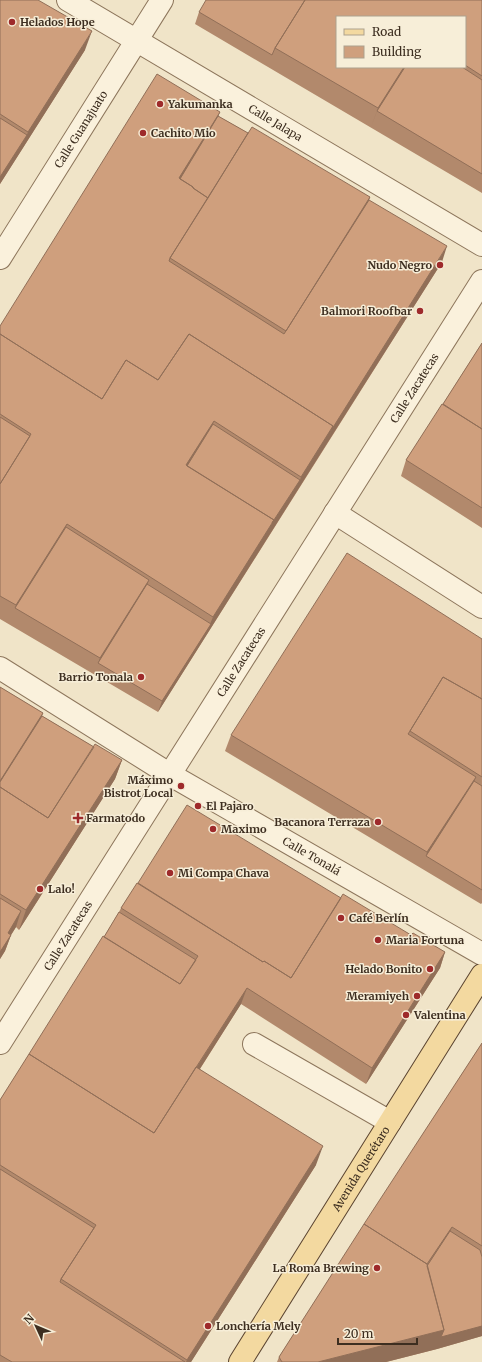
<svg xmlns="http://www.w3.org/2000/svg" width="482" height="1362" font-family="Merriweather,serif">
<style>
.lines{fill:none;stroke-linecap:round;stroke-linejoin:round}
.minor-casing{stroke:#8d765c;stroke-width:24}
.major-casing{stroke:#5b4430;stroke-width:24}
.minor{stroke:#faf1dc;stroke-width:22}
.major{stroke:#f3d9a0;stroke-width:22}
.wall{fill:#b2896c;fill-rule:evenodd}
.shaded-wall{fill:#916f58}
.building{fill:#cf9f7d;stroke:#916f58}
.poi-dot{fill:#9e2a2b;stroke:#f7eed8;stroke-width:1.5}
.labels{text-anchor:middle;stroke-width:3;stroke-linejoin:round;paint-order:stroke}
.poi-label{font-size:11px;font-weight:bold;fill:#3d2e20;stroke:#f7eed8;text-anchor:start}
.street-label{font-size:11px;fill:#3d2e20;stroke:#f7eed8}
</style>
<rect width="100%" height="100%" fill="#f0e4c8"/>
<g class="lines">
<g class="minor-casing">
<g id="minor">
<path id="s1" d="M68,0L482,245"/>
<path id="s2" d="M0,258L162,0"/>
<path d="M335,513L482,607"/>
<path id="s3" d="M0,668L169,774L482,954"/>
<path id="s4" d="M0,1043L482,281"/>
<path d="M254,1044L390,1122"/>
</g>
</g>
<g class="major-casing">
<g id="major">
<path id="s5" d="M240,1362L482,975"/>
</g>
</g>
<use href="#minor" class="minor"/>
<use href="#major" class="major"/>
</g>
<path class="wall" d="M0,0L85,50L0,184Z
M482,0V193L195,24L199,12ZM465,17V67H337Z
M220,112L218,116L248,133L370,197L369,200L442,262L158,712L0,619V326Z
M482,343V528L401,476L406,460L443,404Z
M482,639V903L481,904L225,751L231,735Z
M0,687L43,713L42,716L94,747L122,760L115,779L19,930L16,927L11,935L5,951L0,959Z
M138,883L341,898L411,935L445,952L440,968L366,1084L241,1004L200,1069L316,1165L191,1362H0V1100L104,937L119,912L121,908Z
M482,1043V1336L437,1349L386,1362H277L279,1357Z"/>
<path class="shaded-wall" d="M92,31L85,50L21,151L28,132Z
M404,67H409L377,111L371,127L378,108Z
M220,112L214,128L180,184L179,178Z
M27,135L21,151L0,184V177Z
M370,197L364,216L279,350L286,331Z
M447,246L442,262L326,445L332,429Z
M214,421L207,440L188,470L186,465Z
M333,426L326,445L158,712L162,701L210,624L213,617L274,520L300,480L301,477Z
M67,524L60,543L15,608L16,605Z
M149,580L143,596L98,663L100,658Z
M43,713L36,732L0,789V781Z
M122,760L115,779L19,930L26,910Z
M476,777L470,793L426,856L427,852Z
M21,911L16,927L11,935L5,951L0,959V952L8,933Z
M445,952L440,968L366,1084L372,1068Z
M247,988L241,1004L147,1152L153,1136Z
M323,1146L316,1165L191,1362H186L187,1360Z
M452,1227L446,1243L425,1275L426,1267Z
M482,1326V1336L437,1349L386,1362H318L444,1330Z"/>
<path class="building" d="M0,0H38L92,31L28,132L0,114Z
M206,0H305L275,48L272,55L199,12Z
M305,0H482V76L465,65V17H337V67H404L378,108L275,48Z
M405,67H462L482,80V174L377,111Z
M157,74L220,112L179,178L193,187V188L208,198L170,258L169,261L284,334L369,200L447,246L332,429L333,426L189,334L158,380L126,360L102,399L0,334V326Z
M218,116L248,133L208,198L193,188V187L180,179Z
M0,118L27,135L0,177Z
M252,127L370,197L286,331L170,258Z
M0,334L102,399L126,360L158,380L189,334L333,426L301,477L214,421L186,465L274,520L213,617L67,524L16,605L0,596V484L31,434L0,414Z
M482,343V429L443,404Z
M442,404L482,429V508L406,460Z
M0,417L30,436L0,484Z
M213,424L300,480L272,523L274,520L187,466Z
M66,527L149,580L100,658L15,608Z
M347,553L482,639V699L443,677L410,731L408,734L476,777L427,852L231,735Z
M147,584L211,624L162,701L98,663Z
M443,677L482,699V777L410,731Z
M0,687L43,713L0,781Z
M42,716L94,747L48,818L0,787V782Z
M95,744L122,760L26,910L0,894V787L48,818Z
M474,781L482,786V890L426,856Z
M187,805L341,898L291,978L264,961L263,962L138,883Z
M137,883L263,962L264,961L291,978L343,894L411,935L413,933L445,952L372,1068L247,988L154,1133L29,1054L103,936L180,984L198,956L121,908Z
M0,898L21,911L8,933L11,935L0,952Z
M119,912L196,960L180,984L104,937Z
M482,1043V1246L452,1227L427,1264L364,1224Z
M29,1054L154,1133L196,1067L323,1146L187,1360L61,1279L96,1225L0,1165V1100Z
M0,1169L94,1228L61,1279L60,1282L185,1362H12L0,1355Z
M364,1224L427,1264L444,1330L318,1362H282L279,1357Z
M450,1231L480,1250L482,1257V1326L441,1337L444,1330L427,1266Z"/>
<g class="poi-dot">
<circle cx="12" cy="22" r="4"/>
<circle cx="160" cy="104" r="4"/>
<circle cx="143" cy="133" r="4"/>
<circle cx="440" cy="265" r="4"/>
<circle cx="420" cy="311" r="4"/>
<circle cx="141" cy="677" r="4"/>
<circle cx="181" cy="786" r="4"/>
<circle cx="198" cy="806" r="4"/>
<path d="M76 812h4v4h4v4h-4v4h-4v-4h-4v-4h4z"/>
<circle cx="378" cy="822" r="4"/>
<circle cx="213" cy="829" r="4"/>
<circle cx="170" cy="873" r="4"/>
<circle cx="40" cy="889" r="4"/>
<circle cx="341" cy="918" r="4"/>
<circle cx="378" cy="940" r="4"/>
<circle cx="430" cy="969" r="4"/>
<circle cx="417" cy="996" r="4"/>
<circle cx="406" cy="1015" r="4"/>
<circle cx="377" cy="1268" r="4"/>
<circle cx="208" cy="1326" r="4"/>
</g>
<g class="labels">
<g class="poi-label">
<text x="20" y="26">Helados Hope</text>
<text x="168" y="108">Yakumanka</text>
<text x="151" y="137">Cachito Mio</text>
<text x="432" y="269" text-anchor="end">Nudo Negro</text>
<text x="412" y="315" text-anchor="end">Balmori Roofbar</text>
<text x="133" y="681" text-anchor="end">Barrio Tonala</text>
<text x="173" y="784" text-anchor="end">Máximo<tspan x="173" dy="13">Bistrot Local</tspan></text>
<text x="206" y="810">El Pajaro</text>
<text x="86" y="822">Farmatodo</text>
<text x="370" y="826" text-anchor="end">Bacanora Terraza</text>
<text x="221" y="833">Maximo</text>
<text x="178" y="877">Mi Compa Chava</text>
<text x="48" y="893">Lalo!</text>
<text x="349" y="922">Café Berlín</text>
<text x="386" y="944">Maria Fortuna</text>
<text x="422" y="973" text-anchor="end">Helado Bonito</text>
<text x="409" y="1000" text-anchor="end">Meramiyeh</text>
<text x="414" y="1019">Valentina</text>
<text x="369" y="1272" text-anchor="end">La Roma Brewing</text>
<text x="216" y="1330">Lonchería Mely</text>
</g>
<g class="street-label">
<text dy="4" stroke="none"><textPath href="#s1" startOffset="241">Calle Jalapa</textPath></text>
<text dy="4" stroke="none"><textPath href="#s2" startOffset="152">Calle Guanajuato</textPath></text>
<text dy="4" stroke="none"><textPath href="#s4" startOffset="775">Calle Zacatecas</textPath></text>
<text dy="4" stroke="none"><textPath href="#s4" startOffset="451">Calle Zacatecas</textPath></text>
<text dy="4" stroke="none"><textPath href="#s3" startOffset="364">Calle Tonalá</textPath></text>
<text dy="4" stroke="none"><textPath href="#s4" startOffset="127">Calle Zacatecas</textPath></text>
<text dy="4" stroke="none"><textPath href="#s5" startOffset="228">Avenida Querétaro</textPath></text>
</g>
</g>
<rect x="336" y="16" width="130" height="52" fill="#f7eed8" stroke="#ada18e"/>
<rect x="344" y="29" width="20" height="6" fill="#f3d9a0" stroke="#ada18e"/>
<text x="372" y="36" font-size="12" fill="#3d2e20">Road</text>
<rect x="344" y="46" width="20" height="12" fill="#cf9f7d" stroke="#ada18e"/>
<text x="372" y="56" font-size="12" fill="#3d2e20">Building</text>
<g transform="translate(36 1326) rotate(314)" stroke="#f7eed8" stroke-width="3" paint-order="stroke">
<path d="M0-3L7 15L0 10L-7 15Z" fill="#3d2e20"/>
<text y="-6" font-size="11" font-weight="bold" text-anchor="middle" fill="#3d2e20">N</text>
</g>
<path d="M338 1338v6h79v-6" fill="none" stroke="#3d2e20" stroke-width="2"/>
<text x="344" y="1338" font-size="12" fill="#3d2e20" stroke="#f7eed8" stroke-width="3" paint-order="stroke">20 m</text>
</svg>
